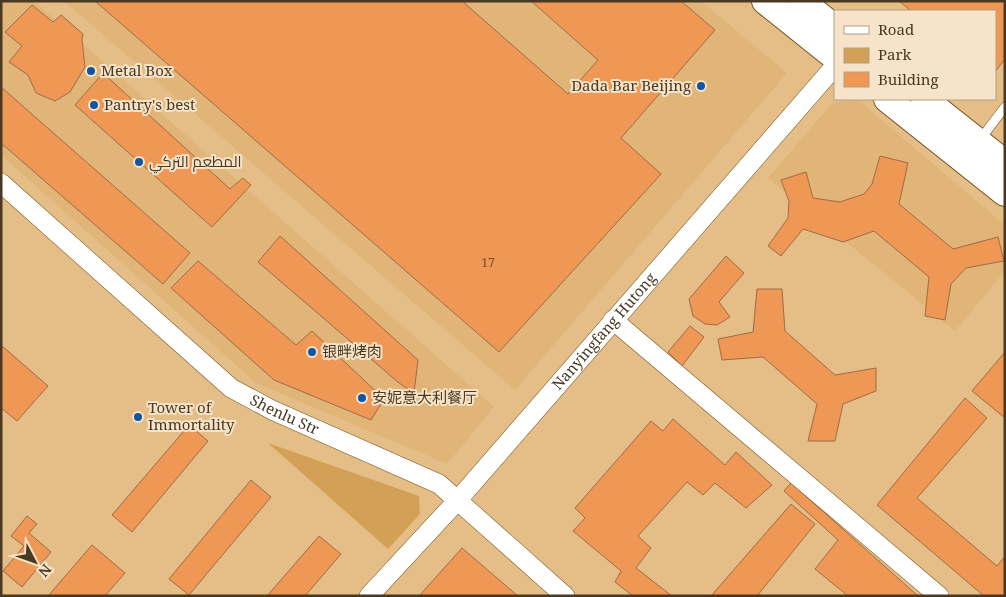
<svg xmlns="http://www.w3.org/2000/svg" width="1006" height="597" font-family="'Noto Serif',Cairo,'Noto Sans SC',serif">
<style>
.built{fill:#e0b577}
.green{fill:#d3a156}
.building{fill:#ef9755;stroke:#9f6c47}
.lines{fill:none;stroke-linecap:round;stroke-linejoin:round}
.lane-casing{stroke:#74521a;stroke-width:10}
.street-casing{stroke:#74521a;stroke-width:20}
.secondary-casing{stroke:#74521a;stroke-width:28}
.lane{stroke:#fff;stroke-width:9}
.street{stroke:#fff;stroke-width:19}
.secondary{stroke:#fff;stroke-width:26}
.poi-dot{fill:#0f55a4;stroke:#f7e3c8;stroke-width:2}
.labels{text-anchor:middle;stroke-width:4;stroke-linejoin:round;paint-order:stroke}
.number-label{font-size:12px;fill:#725030}
.poi-label{font-size:15px;fill:#493923;stroke:#f7e3c8;text-anchor:start}
.street-label{font-size:15px;fill:#493923;stroke:#f7e3c8}
</style>
<rect width="100%" height="100%" fill="#e5be87"/>
<path class="built" d="M1,1H34L494,407L447,464L256,383L1,155Z
M64,1H701L787,73L515,390Z
M858,100L1005,225V271L955,331L768,178L833,102Z"/>
<path class="green" d="M268,443L419,496L420,514L388,549Z"/>
<path class="building" d="M95,1H462L568,94L598,60L531,1H681L715,30L621,138L661,174L499,352Z
M899,1H1005V59L995,72V11H911Z
M32,5L53,22L61,15L83,34L82,40L85,67L70,92L55,101L36,93L28,75L9,62L22,46L5,32Z
M103,73L230,189L243,178L251,185L212,227L75,105Z
M1,87L190,253L163,284L1,143Z
M880,156L908,163L899,204L953,249L998,237L1004,261L966,268L951,284L945,320L925,316L929,277L874,231L843,242L803,229L781,256L768,246L788,218L789,201L781,180L806,172L813,198L840,202L864,194L872,184Z
M280,236L418,360L414,393L399,383L258,262Z
M726,256L744,273L719,302L730,317L717,325L705,324L693,316L689,299Z
M198,261L296,345L312,331L384,399L371,420L274,380L171,288Z
M757,289H782L785,331L835,375L876,368V391L843,404L835,441H808L817,404L763,357L722,360L718,339L753,332Z
M690,326L704,337L682,366L668,352Z
M1,345L48,386L17,421L1,408Z
M1005,352V418L972,391Z
M965,398L987,418L917,498L997,566L1005,556V596H984L877,505Z
M673,419L725,465L736,452L772,485L746,508L715,483L703,495L687,482L638,536L651,548L636,568L672,596H633L615,582L621,571L573,531L585,518L575,508L651,421L663,431Z
M189,425L208,441L132,532L112,515Z
M251,480L271,497L189,595L169,579Z
M791,483L917,595L916,596H848L815,569L838,540L784,491Z
M791,504L815,524L757,596H711Z
M27,516L37,524L29,533L51,552L22,587L3,571L24,546L11,536Z
M319,536L341,554L305,596H267Z
M92,545L125,573L105,596H48Z
M462,548L518,596H419Z"/>
<g class="lines">
<g class="lane-casing">
<path id="lane" d="M979,141L1005,107"/>
</g>
<g class="street-casing">
<g id="street">
<path id="s1" d="M1,183L231,388L272,410L439,484L565,596"/>
<path d="M613,320L939,596"/>
<path id="s2" d="M369,596L457,501L835,66"/>
</g>
</g>
<g class="secondary-casing">
<path id="secondary" d="M765,1L835,57
M801,1L835,28
M887,99L1005,193
M924,99L1005,163"/>
</g>
<use href="#lane" class="lane"/>
<use href="#street" class="street"/>
<use href="#secondary" class="secondary"/>
</g>
<g class="poi-dot">
<circle cx="91" cy="71" r="5"/>
<circle cx="701" cy="86" r="5"/>
<circle cx="94" cy="105" r="5"/>
<circle cx="139" cy="162" r="5"/>
<circle cx="312" cy="352" r="5"/>
<circle cx="362" cy="398" r="5"/>
<circle cx="138" cy="417" r="5"/>
</g>
<g class="labels">
<g class="number-label">
<text x="488" y="267">17</text>
</g>
<g class="poi-label">
<text x="101" y="76">Metal Box</text>
<text x="691" y="91" text-anchor="end">Dada Bar Beijing</text>
<text x="104" y="110">Pantry's best</text>
<text x="149" y="167">المطعم التركي</text>
<text x="322" y="357">银畔烤肉</text>
<text x="372" y="403">安妮意大利餐厅</text>
<text x="148" y="413">Tower of<tspan x="148" dy="17">Immortality</tspan></text>
</g>
<g class="street-label">
<text dy="5" stroke="none"><textPath href="#s2" startOffset="354">Nanyingfang Hutong</textPath></text>
<text dy="5" stroke="none"><textPath href="#s1" startOffset="368">Shenlu Str</textPath></text>
</g>
</g>
<rect width="1006" height="597" fill="none" stroke="#493923" stroke-width="5"/>
<rect x="834" y="10" width="162" height="90" fill="#f7e3c8" stroke="#b19f86"/>
<rect x="844" y="26" width="25" height="8" fill="#ffffff" stroke="#b19f86"/>
<text x="878" y="35" font-size="15" fill="#493923">Road</text>
<rect x="844" y="48" width="25" height="15" fill="#d3a156" stroke="#b19f86"/>
<text x="878" y="60" font-size="15" fill="#493923">Park</text>
<rect x="844" y="72" width="25" height="15" fill="#ef9755" stroke="#b19f86"/>
<text x="878" y="85" font-size="15" fill="#493923">Building</text>
<g transform="translate(35 562) rotate(131)" stroke="#f7e3c8" stroke-width="4" paint-order="stroke">
<path d="M0-4L9 19L0 12L-9 19Z" fill="#493923"/>
<text y="-8" font-size="14" font-weight="bold" text-anchor="middle" fill="#493923">N</text>
</g>
</svg>
